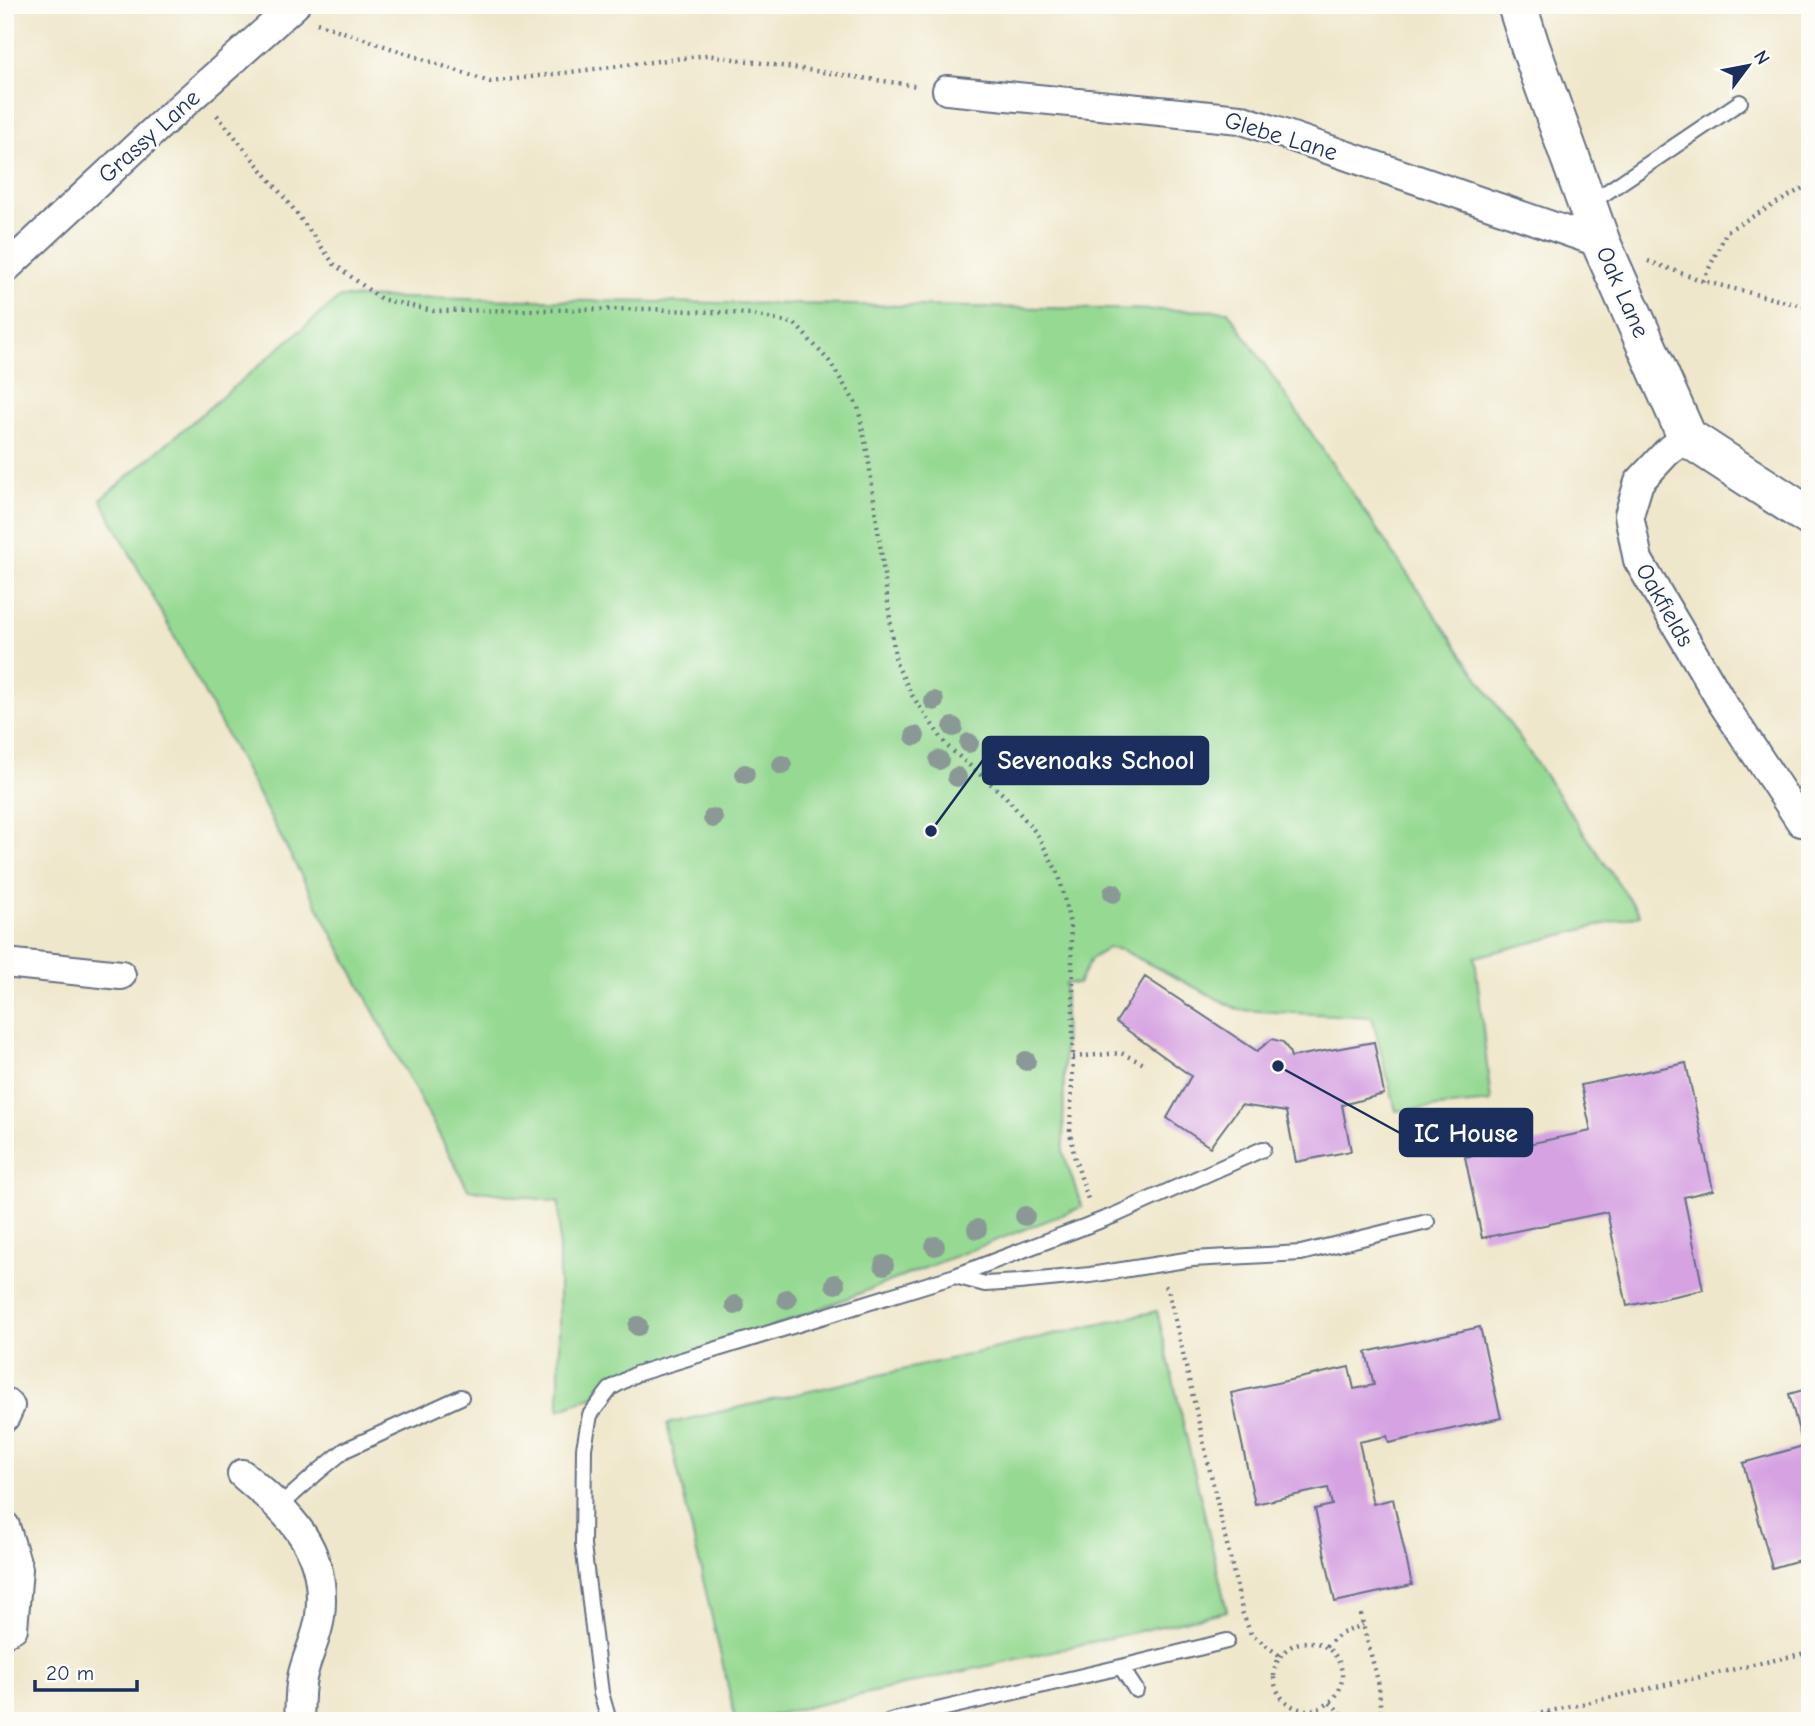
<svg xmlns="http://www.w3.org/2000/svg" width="1815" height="1726" font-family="'Comic Neue',sans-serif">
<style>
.green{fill:#95d992;stroke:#588478;stroke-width:2}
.building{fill:#d6a2e2}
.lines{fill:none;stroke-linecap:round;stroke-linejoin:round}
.lane-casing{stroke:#656f84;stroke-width:18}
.street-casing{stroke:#656f84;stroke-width:32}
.secondary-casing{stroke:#656f84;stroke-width:42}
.path{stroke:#656f84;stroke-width:4.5;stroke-dasharray:2 5;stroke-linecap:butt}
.lane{stroke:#fff;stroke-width:14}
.street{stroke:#fff;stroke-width:28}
.secondary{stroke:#fff;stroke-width:38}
.tree{fill:#8b9996}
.labels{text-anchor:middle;stroke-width:5;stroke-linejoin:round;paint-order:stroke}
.street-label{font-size:24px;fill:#1b2f5e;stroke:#fdfcf7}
.leader{fill:none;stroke:#1b2f5e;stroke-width:2.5}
.callout-dot{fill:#1b2f5e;stroke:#fdfcf7;stroke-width:2.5}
.callout{fill:#1b2f5e;stroke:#1b2f5e;stroke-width:2.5}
.callout-label{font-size:26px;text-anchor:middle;font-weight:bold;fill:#fff}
</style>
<rect width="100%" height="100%" fill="#fdfcf7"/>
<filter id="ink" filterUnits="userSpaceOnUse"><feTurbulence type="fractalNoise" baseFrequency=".0143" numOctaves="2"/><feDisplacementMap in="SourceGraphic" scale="14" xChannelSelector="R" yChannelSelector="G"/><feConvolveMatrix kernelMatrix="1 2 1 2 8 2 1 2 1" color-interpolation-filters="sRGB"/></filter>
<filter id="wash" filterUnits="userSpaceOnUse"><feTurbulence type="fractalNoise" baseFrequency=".00686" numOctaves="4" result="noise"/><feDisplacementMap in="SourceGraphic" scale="28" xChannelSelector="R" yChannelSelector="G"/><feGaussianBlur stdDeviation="1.57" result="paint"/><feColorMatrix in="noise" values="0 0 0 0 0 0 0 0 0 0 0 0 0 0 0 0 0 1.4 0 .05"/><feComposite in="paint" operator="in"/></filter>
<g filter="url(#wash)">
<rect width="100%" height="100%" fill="#efe7cb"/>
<path class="green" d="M340,297L1228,311L1640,915L1475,957L1491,1102L1396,1111L1372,1017L1239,1010L1122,950L1108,948L1091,959L1078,984L1065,983L1063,1152L1082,1207L559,1410V1202L468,1189L101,499Z
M1157,1311L1227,1611L747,1721H736L667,1424Z"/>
<g id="blocks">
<path class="building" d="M1145,977L1257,1051L1272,1039L1283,1042L1289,1051L1291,1057L1374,1042L1384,1094L1342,1105L1351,1151L1296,1162L1286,1112L1241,1105L1210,1147L1167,1118L1191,1076L1116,1022Z
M1686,1063L1713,1190L1684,1197L1703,1290L1627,1306L1607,1212L1482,1238L1465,1157L1591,1131L1581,1085Z
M1480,1327L1501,1418L1389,1443L1387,1436L1359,1442L1373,1504L1393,1499L1412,1585L1335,1602L1315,1509L1332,1505L1328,1488L1255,1504L1231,1393L1349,1367L1354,1389L1374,1385L1366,1352Z
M1810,1388V1557L1772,1568L1743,1463L1803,1446L1789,1394Z"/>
</g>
</g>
<g filter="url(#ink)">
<use href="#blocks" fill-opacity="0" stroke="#656f84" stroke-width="2"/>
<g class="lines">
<g class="lane-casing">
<path id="lane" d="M1589,204L1740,102
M955,1276L985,1284L1019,1282L1090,1275L1192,1259L1301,1253L1427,1222
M280,1506L318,1472L345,1450L461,1397
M1121,1667L1136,1690
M609,1721L601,1693L583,1545L584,1448L590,1415L611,1388L636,1374L955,1276L1115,1215L1263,1149
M890,1721L1121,1667L1227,1641"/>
</g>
<g class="street-casing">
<path id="street" d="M947,90L1240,119L1601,243
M5,269L159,126L295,5
M1687,437L1667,452L1639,482L1629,515L1638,560L1723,704L1801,822
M5,963L121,975
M5,1402L10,1406L5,1417
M242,1474C290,1515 328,1547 320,1616C318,1637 306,1657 302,1678C299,1692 300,1707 299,1721
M5,1526L18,1569L13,1628L5,1632"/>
</g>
<g class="secondary-casing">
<path id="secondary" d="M1517,5L1530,46L1601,243L1687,437L1810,517"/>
</g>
<path class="path" d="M317,23L490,82L707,55L917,86
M217,115L292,207L334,264L381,299L433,311L650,309L750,314L795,324L829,361L858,407L868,456L896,663L913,697L947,746L1006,797L1037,834L1059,875L1070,924L1073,981V1057L1070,1132L1075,1159L1089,1202
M1648,261L1703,281L1810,308
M1703,281L1727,231L1810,184
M1073,1057L1121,1053L1144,1064
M1165,1286L1168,1289L1178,1332L1243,1614L1251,1634L1280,1656
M1361,1614L1363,1625L1379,1685L1381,1721
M1274 1676a34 34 0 1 1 68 0a34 34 0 1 1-68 0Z
M1326,1646L1340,1634L1363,1625
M1330,1703L1350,1721
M1507,1721L1810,1652
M1547,1721L1549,1712"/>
<use href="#lane" class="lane"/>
<use href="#street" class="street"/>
<use href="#secondary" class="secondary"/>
</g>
<g class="tree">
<circle cx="934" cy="701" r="10"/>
<circle cx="953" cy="727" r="10"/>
<circle cx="915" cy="736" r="10"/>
<circle cx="969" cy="743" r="10"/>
<circle cx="939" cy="760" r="10"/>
<circle cx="782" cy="765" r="10"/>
<circle cx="745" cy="774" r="10"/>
<circle cx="957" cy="777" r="10"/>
<circle cx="713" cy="818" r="10"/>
<circle cx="1113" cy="893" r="10"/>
<circle cx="1026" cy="1061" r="10"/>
<circle cx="1025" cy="1216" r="10"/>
<circle cx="977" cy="1229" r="10"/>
<circle cx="935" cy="1246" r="10"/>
<circle cx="884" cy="1265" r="10"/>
<circle cx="835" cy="1284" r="10"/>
<circle cx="787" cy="1299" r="10"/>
<circle cx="735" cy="1305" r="10"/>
<circle cx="638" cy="1326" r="10"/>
</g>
</g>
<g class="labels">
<g class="street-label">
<text transform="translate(149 136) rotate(-42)" y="8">Grassy Lane</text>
<text transform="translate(1281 136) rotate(17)" y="8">Glebe Lane</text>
<text transform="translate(1623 292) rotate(66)" y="8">Oak Lane</text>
<text transform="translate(1665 605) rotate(60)" y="8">Oakfields</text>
</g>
</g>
<path class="leader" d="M931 831L983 760M1278 1066L1400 1133"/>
<g class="callout-dot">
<circle cx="931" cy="831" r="7"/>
<circle cx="1278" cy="1066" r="7"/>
</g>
<g class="callout">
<rect x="983" y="737" width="225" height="47" rx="7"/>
<rect x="1400" y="1109" width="132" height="47" rx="7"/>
</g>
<g class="callout-label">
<text x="1096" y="769">Sevenoaks School</text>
<text x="1466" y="1142">IC House</text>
</g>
<rect width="1815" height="1726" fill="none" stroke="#fdfcf7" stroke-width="28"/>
<g transform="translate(1748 66) rotate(58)" stroke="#fdfcf7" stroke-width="5" paint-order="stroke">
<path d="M0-5L12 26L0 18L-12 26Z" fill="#1b2f5e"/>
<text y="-10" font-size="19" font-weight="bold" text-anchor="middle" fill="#1b2f5e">N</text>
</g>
<path d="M35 1680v10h102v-10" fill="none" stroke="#1b2f5e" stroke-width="3.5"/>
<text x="46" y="1680" font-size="21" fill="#1b2f5e" stroke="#fdfcf7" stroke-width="5" paint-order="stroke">20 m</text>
</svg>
